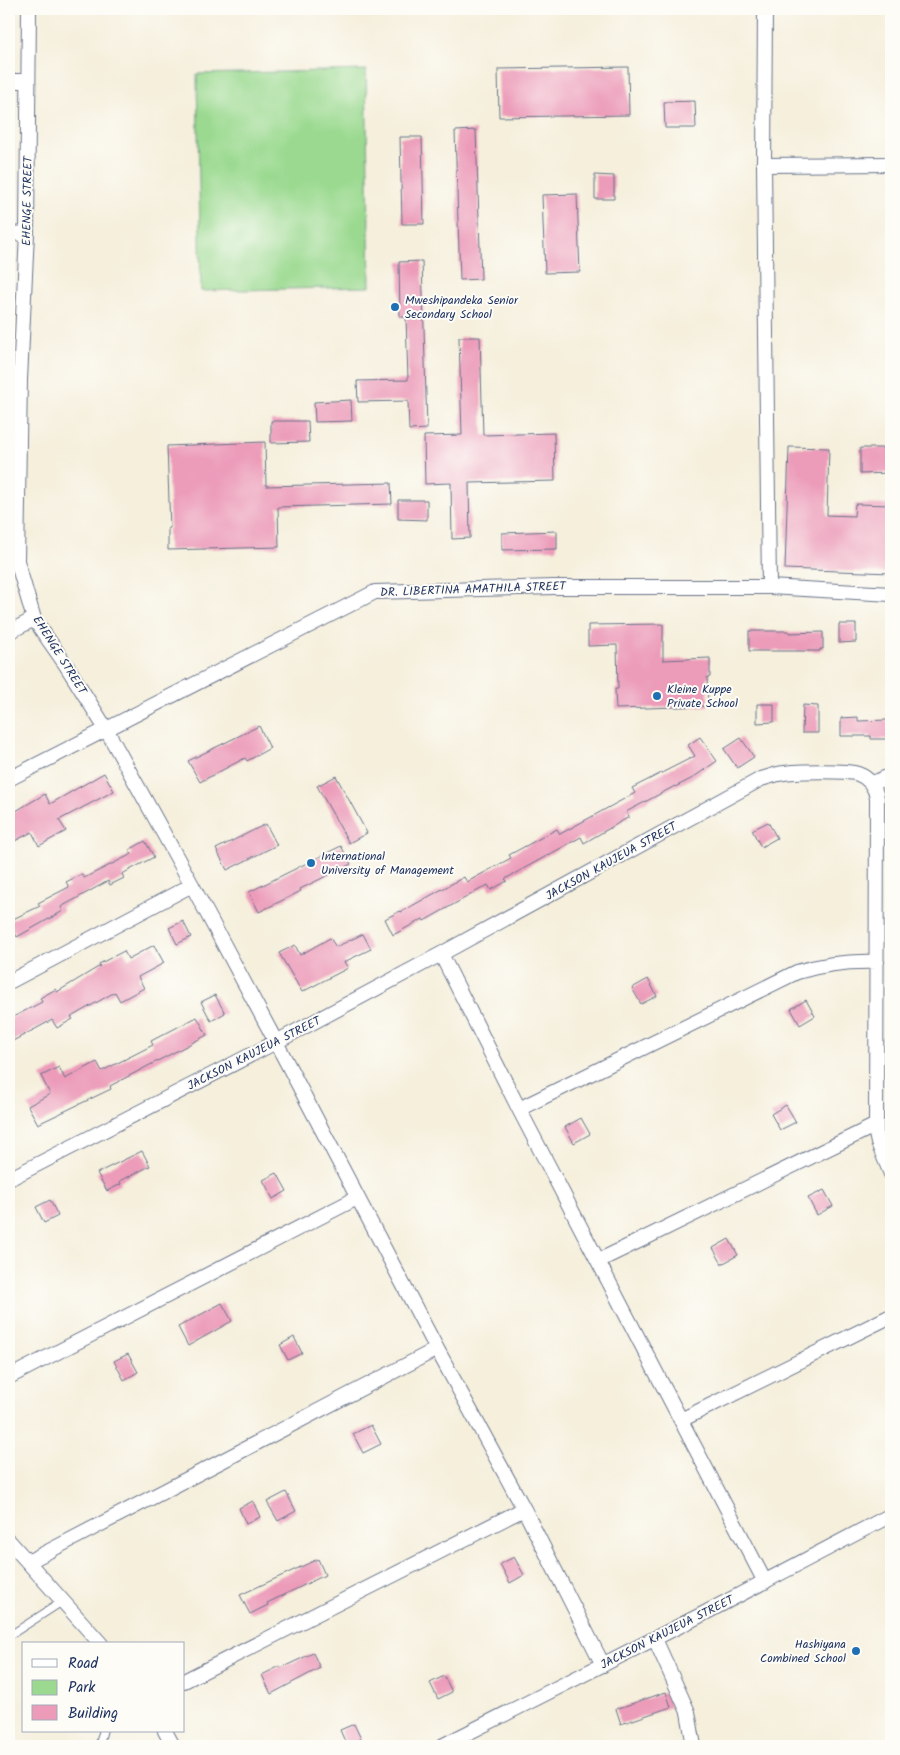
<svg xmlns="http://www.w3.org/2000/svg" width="900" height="1755" font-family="Kalam,sans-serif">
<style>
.green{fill:#9ad98f;stroke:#5a8476}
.building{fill:#ec9bb9}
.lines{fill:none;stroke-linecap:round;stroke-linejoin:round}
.lane-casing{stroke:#67728a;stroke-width:9}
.street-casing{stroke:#67728a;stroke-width:16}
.lane{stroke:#fff;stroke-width:7}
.street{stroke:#fff;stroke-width:14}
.poi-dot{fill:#1f6fb2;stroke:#fdfcf7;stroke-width:2}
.labels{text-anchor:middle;stroke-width:4;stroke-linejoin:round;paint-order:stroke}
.street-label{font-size:12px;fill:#1b2f5e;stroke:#fdfcf7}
.poi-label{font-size:12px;fill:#1b2f5e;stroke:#fdfcf7;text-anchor:start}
</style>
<rect width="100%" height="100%" fill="#fdfcf7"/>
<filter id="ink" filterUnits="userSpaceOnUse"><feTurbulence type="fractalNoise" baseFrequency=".02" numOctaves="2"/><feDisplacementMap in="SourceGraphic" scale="10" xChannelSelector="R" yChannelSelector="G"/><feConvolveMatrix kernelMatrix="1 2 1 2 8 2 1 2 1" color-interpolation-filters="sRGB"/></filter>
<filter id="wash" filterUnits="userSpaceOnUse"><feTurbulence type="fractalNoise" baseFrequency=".0096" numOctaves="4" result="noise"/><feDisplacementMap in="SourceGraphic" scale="20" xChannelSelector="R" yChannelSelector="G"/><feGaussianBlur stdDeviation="1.12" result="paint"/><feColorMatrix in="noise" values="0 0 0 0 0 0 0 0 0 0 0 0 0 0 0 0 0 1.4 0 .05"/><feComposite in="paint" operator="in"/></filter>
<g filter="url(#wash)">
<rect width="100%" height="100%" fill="#f5efdc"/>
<path class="green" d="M366,70L370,287L201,291L197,74Z"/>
<g id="blocks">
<path class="building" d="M628,67L629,115L499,117L498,69Z
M695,101L696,128H665L664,102Z
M476,130L481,279L460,280L455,131Z
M400,137H422L424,224H402Z
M595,175L614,176V199H595Z
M577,194L580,272L545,273L542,195Z
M422,261L427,429L409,430L408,401L358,402L357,381L408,380L406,317H400L399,262Z
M459,337H480L483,435L554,433L555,481L469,483L470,538L452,539L451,483L425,484L424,436L462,435Z
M351,400L352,421L315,422L314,402Z
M271,421H308L309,442L271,443Z
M265,442L266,486L391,483L392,504L278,507L279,547L168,550V528H170L167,446Z
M789,447L829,448L827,515L854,516L855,504L891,505V573L785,569Z
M860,448H891V473L860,474Z
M398,500H427V520L398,519Z
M557,531V549L502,550V533Z
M663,624V660L710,658V677H707L708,706L616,709L615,689H618L617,645L588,646V625Z
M839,624H856V642L839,643Z
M749,631H789V633L823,632V649H820V651H749Z
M757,704H774V722L757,723Z
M803,705L818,706V733H802Z
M858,717V721L888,720V739H871V736H841V718Z
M259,726L270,748L247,761L245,758L200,782L188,761Z
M700,737L717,761L691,779L675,787V786L626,812L629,817L584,843L581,837L505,879L507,881L491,890L488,885L424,921L423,919L393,935L385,919L400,911L401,912L464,877L467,882L511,858L509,855L557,829L560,834L635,793L632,788L695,756L688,745Z
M741,738L754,757L737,768L724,749Z
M104,773L114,791L59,820L66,831L39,846L32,832L9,844V815L45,794L50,804Z
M336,776L367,833L349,843L317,786Z
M768,822L777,838L761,847L752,830Z
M266,824L277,845L227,870L216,849Z
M145,841L154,857L122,874L124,878L110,885L108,881L61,907L63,911L17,937L9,921L40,906L38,903L69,887L66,882L82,874L84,878L132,854L129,850Z
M341,846L351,864L300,889L301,891L259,912L249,892Z
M183,921L191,937L177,944L169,928Z
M363,934L371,949L344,962L348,968L302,992L279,953L295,945L300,955L330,938L336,947Z
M154,945L164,963L138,977L144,988L120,1001L115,992L71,1017L73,1019L57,1028L52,1020L9,1043V1019L42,1002L40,998L56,989L57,992L100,966L99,964L124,951L128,959Z
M648,979L657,996L641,1004L632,988Z
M215,995L225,1013L211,1021L201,1002Z
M806,1000L815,1016L800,1025L791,1009Z
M197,1017L207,1035L110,1086L111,1089L38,1124L28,1106L50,1094L41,1076L59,1067L65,1079L97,1062L102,1071L153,1045L151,1041Z
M786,1105L796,1122L780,1130L771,1114Z
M581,1118L590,1134L574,1143L565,1127Z
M142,1151L150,1166L120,1181L121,1184L107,1191L97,1173Z
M277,1173L287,1191L273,1199L263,1180Z
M824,1190L833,1206L817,1215L808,1198Z
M50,1200L58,1216L44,1223L36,1207Z
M729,1239L738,1255L722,1264L713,1248Z
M222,1303L232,1321L188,1346L178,1327Z
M294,1337L302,1353L288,1360L280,1345Z
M128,1354L138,1372L124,1380L114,1361Z
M371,1425L381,1444L363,1453L353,1434Z
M286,1492L296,1511L278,1521L267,1502Z
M253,1501L260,1517L246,1524L239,1508Z
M514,1557L524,1575L510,1583L500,1564Z
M318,1559L325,1575L267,1603L268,1605L250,1614L240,1595Z
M313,1653L320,1668L271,1694L262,1675L280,1666L281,1668Z
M444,1676L452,1692L438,1699L430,1683Z
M666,1692L671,1707L621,1724L616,1709Z
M354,1724L361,1739L347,1746L340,1730Z"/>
</g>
</g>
<g filter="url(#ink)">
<use href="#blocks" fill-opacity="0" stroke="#67728a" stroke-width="1"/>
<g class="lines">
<g class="lane-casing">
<path id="lane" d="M9,380H20
M9,1636L63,1601
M99,1746L103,1731"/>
</g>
<g class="street-casing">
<path id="street" d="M29,9L27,233L20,380L17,561L34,619L66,665L106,729L192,885L276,1042L437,1349L524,1509L603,1665
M765,9L764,165L769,587
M9,81H28
M764,165L891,164
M9,234L27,233
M9,632L34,619
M9,779L375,592L554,587H769L891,594
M871,784L891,775
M441,954L519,1109L765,1582
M9,982L192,885
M519,1109L797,972C824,964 849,961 877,962
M9,1179L276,1042L441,954L761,779C768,777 776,774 784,773C797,771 847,770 858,774C869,778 875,787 877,798L876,1134L878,1143L891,1174
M598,1261L876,1125
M9,1377L357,1198
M681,1420L891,1316
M9,1541L101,1644
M28,1562L437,1349
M655,1639L688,1712L694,1746
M184,1681L524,1509
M165,1731L173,1746
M442,1746L701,1615L891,1515"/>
</g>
<use href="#lane" class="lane"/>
<use href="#street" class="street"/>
</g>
</g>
<g class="poi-dot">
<circle cx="395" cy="307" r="5"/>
<circle cx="657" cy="696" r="5"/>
<circle cx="311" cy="863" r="5"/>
<circle cx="856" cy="1651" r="5"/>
</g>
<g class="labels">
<g class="street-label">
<text transform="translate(27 201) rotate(-89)" y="4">EHENGE STREET</text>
<text transform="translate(473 589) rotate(-2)" y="4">DR. LIBERTINA AMATHILA STREET</text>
<text transform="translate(60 655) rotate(58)" y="4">EHENGE STREET</text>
<text transform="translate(611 861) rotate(-29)" y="4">JACKSON KAUJEUA STREET</text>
<text transform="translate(254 1053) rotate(-27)" y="4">JACKSON KAUJEUA STREET</text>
<text transform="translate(667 1632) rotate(-27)" y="4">JACKSON KAUJEUA STREET</text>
</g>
<g class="poi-label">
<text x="405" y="304">Mweshipandeka Senior<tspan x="405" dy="14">Secondary School</tspan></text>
<text x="667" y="693">Kleine Kuppe<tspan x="667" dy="14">Private School</tspan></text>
<text x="321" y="860">International<tspan x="321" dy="14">University of Management</tspan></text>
<text x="846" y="1648" text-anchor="end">Hashiyana<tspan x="846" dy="14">Combined School</tspan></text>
</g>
</g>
<rect width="900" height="1755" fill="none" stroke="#fdfcf7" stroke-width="30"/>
<rect x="22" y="1642" width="162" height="90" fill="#fdfcf7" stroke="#a3aaba"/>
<rect x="32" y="1659" width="25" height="8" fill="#ffffff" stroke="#a3aaba"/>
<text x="68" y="1668" font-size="15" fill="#1b2f5e">Road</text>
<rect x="32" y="1680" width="25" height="15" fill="#9ad98f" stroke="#a3aaba"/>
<text x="68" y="1692" font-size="15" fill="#1b2f5e">Park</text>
<rect x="32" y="1705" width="25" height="15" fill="#ec9bb9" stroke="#a3aaba"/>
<text x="68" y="1718" font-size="15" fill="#1b2f5e">Building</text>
</svg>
